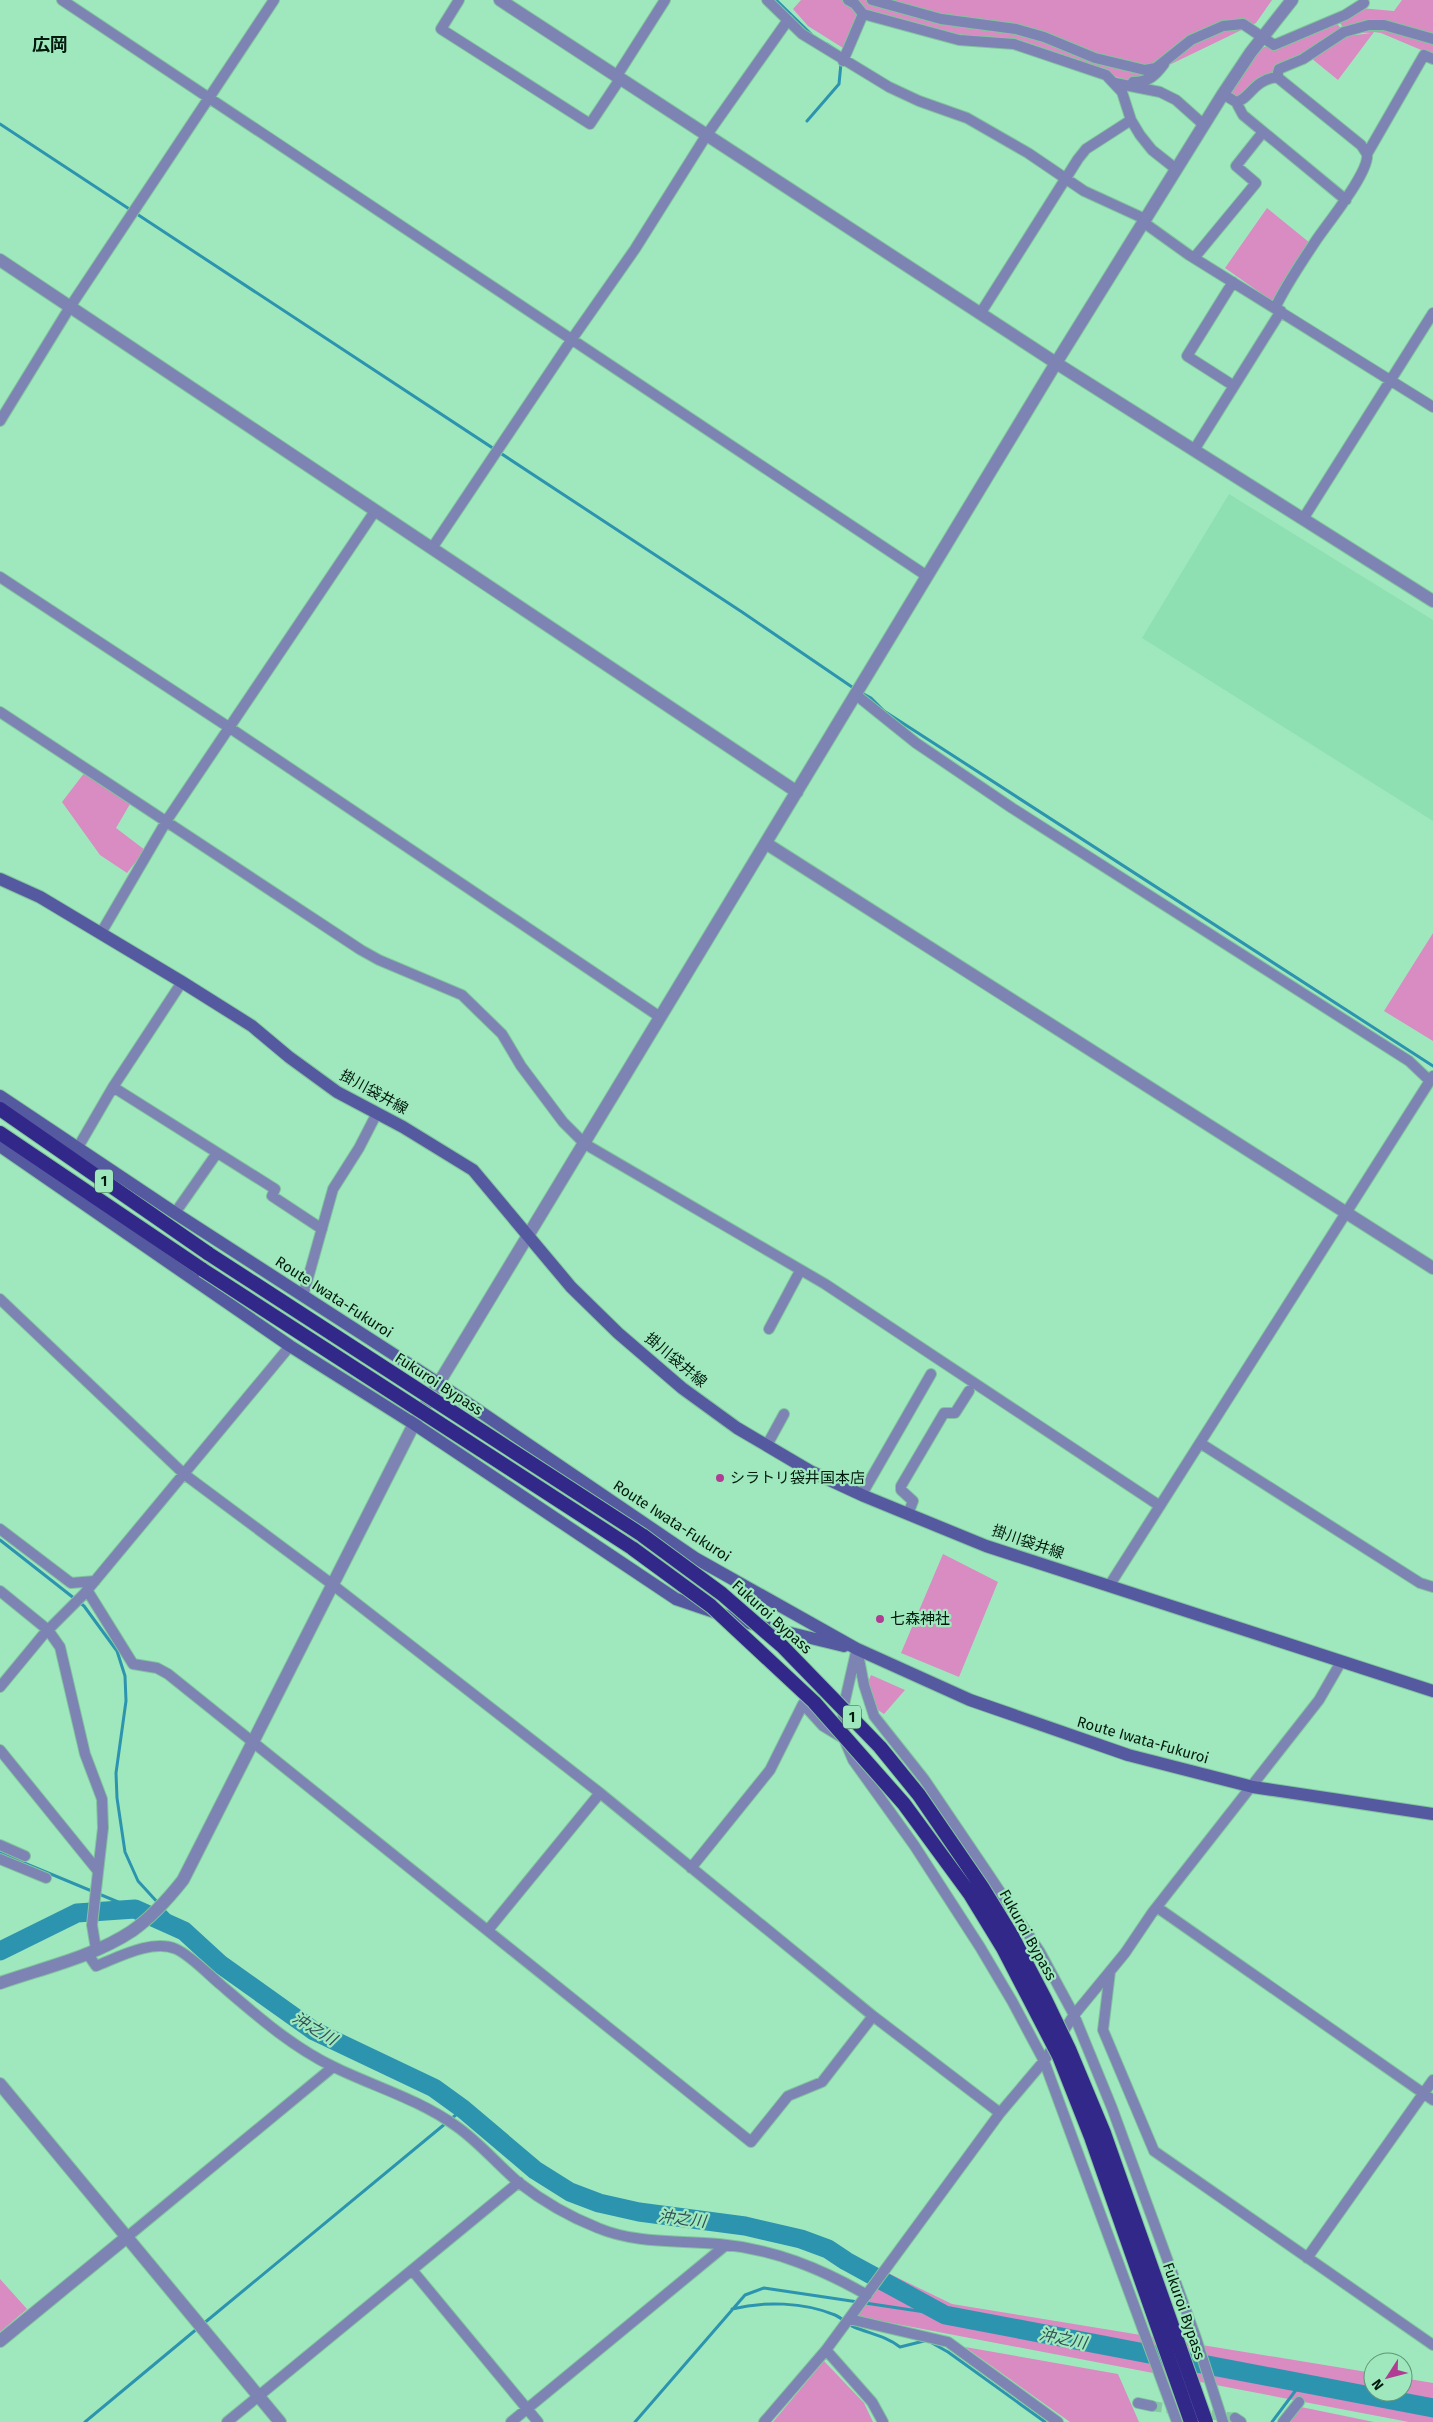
<svg xmlns="http://www.w3.org/2000/svg" width="1433" height="2422" font-family="'Fira Sans','Noto Sans JP',sans-serif">
<style>
.built{fill:#8ee0b2}
.green{fill:#d88cc1}
.lines{fill:none;stroke-linecap:round;stroke-linejoin:round}
.stream{stroke:#2d94af;stroke-width:3}
.river{stroke:#2d94af;stroke-width:19}
.minor-tunnel{stroke:#87c9a3;stroke-width:10;stroke-dasharray:10 5;stroke-linecap:butt}
.minor-casing{stroke:#82c39e;stroke-width:12}
.tertiary-casing{stroke:#82c39e;stroke-width:14}
.secondary-casing{stroke:#82c39e;stroke-width:14}
.trunk-casing{stroke:#82c39e;stroke-width:16}
.minor{stroke:#7d83b3;stroke-width:10}
.tertiary{stroke:#7d83b3;stroke-width:12}
.secondary{stroke:#5559a0;stroke-width:12}
.trunk{stroke:#32288a;stroke-width:14}
.trunk-bridge-casing{stroke:#82c39e;stroke-width:16;stroke-linecap:butt}
.trunk-bridge{stroke:#32288a;stroke-width:14}
.poi-dot{fill:#b03c94;stroke:#9fe8be;stroke-width:2}
.labels{text-anchor:middle;stroke-width:4.5;stroke-linejoin:round;paint-order:stroke}
.shield{fill:#9fe8be;stroke:#305842;stroke-width:1}
.shield-label{font-size:14px;font-weight:bold;fill:#001b0d}
.street-label{font-size:15px;fill:#001b0d;stroke:#9fe8be}
.poi-label{font-size:15px;fill:#001b0d;stroke:#9fe8be;text-anchor:start}
.water-label{font-size:16px;font-style:italic;fill:#314f58;stroke:#9fe8be}
.quarter-label{font-size:18px;font-weight:bold;fill:#001b0d;stroke:#9fe8be}
</style>
<rect width="100%" height="100%" fill="#9fe8be"/>
<path class="built" d="M1229,494L1433,620V821L1142,638Z"/>
<path class="green" d="M801,0H1272L1256,23L1134,82L995,42L863,14L843,48L808,26L793,9Z
M1402,0H1433V55L1381,33L1374,32L1338,80L1311,58L1348,36L1371,33L1346,32L1340,23L1360,8L1394,11Z
M1334,20L1344,32L1239,101L1229,92L1262,48Z
M1267,208L1310,243L1272,301L1225,268Z
M85,772L130,804L116,828L145,850L127,873L100,855L62,802Z
M1433,933V1041L1384,1011Z
M943,1554L998,1582L959,1677L901,1653Z
M871,1675L905,1690L884,1714L878,1710L868,1682Z
M890,2274L952,2304L1373,2373V2392H1403V2378L1433,2383V2422H1409L855,2316Z
M0,2279L27,2309L0,2332Z
M965,2347L1118,2374L1139,2422H1070Z
M824,2361L864,2403L873,2422H773Z
M1296,2406L1374,2422H1285Z"/>
<g class="lines">
<path class="stream" d="M776,0L811,34
M827,44L842,54
M807,121L839,84L841,63
M0,124L742,612L855,689
M860,692L871,698L884,711L1433,1066
M0,1540L84,1606L117,1651L125,1676L126,1701L116,1773L117,1798L125,1852L138,1881L159,1904
M0,1853L135,1909
M163,1909L184,1931
M865,2303L945,2315
M732,2309C764,2301 804,2302 835,2315C842,2318 847,2324 854,2327C871,2334 886,2336 900,2347L924,2341
M203,2324L463,2109
M932,2343L948,2352L1045,2422
M85,2422L198,2328
M635,2422L745,2295L764,2288L858,2302
M1272,2422L1302,2382"/>
<path class="river" d="M0,1951L77,1913L135,1909L184,1931L220,1964L314,2031L434,2088L463,2109L535,2170L570,2192L599,2203L639,2212L745,2226L801,2239L828,2249L846,2261L945,2315L1433,2408"/>
<path class="minor-tunnel" d="M1152,2406L1235,2418"/>
<g class="minor-casing">
<path id="minor" d="M62,0L927,576
M459,0L441,29L590,124L620,79
M767,0L802,34L889,87L919,101L967,118L1028,153L1084,191L1145,219
M848,0L855,4L863,14
M872,0L941,19L1016,29L1044,37L1095,58L1145,70L1156,68L1191,40L1223,26L1243,24L1274,45L1345,15L1364,3
M843,61L863,14L959,40L1014,44L1106,75L1122,92L1131,120L1140,135L1152,150L1176,169
M616,77L665,0
M1277,77L1279,69L1303,59L1344,32L1369,25H1384L1433,39
M1133,82C1149,82 1155,76 1164,64
M1115,83L1160,92L1176,100L1204,125
M1223,94L1236,102C1250,99 1253,80 1277,77L1361,145L1367,154C1370,172 1326,225 1315,242C1301,263 1286,285 1275,308
M1236,102L1243,115L1346,200
M1367,154L1424,55L1433,59
M1143,222L1189,255L1433,407
M1194,258L1256,183L1236,166L1263,132
M1233,282L1187,356L1234,386
M980,314L1078,159L1086,149L1131,120
M0,421L70,307L274,0
M1194,450L1281,311
M1303,519L1433,313
M432,548L572,339L635,249L706,136L788,20
M0,577L230,728L660,1017
M855,694L916,743L1012,808L1409,1061L1430,1081
M0,712L361,950L379,960L462,995L502,1034L521,1066L563,1122L585,1144L825,1284L1160,1506
M101,933L167,820L375,511
M113,1087L275,1189L272,1196L322,1229
M77,1149L113,1087L182,982
M175,1213L217,1153
M303,1296L333,1189L359,1148L377,1113
M0,1299L184,1474L333,1585L600,1793L873,2016L1000,2113
M769,1329L800,1271
M1200,1443L1420,1583L1433,1587
M767,1445L784,1414
M862,1494L931,1374
M908,1514L913,1501L901,1490V1486L944,1413H955L969,1391
M0,1529L71,1583L95,1581
M1109,1586L1433,1076
M87,1590L133,1664L157,1668L168,1674L751,2142L788,2096L822,2082L873,2016
M0,1591L48,1630L60,1647L85,1754L102,1799L103,1828L92,1925L96,1949
M857,1649L864,1685L874,1716L924,1779L989,1875L1040,1952L1074,2015L1112,2108L1196,2338L1223,2422
M856,1652L843,1709L844,1739L853,1760L914,1845L980,1947L1012,2001L1044,2061L1177,2422
M0,1687L43,1635L84,1594L290,1346
M0,1750L98,1871
M0,1845L25,1856
M0,1859L46,1878
M691,1868L770,1770L803,1704L823,1726L841,1737
M1158,1908L1433,2100
M488,1930L600,1793
M87,1953L96,1966C119,1957 152,1939 176,1949C190,1955 209,1975 221,1985C256,2015 292,2047 334,2067C375,2087 418,2099 456,2126C479,2142 497,2164 518,2182C541,2200 570,2217 598,2228C636,2244 678,2240 719,2244C773,2249 820,2268 867,2295
M1110,1972L1103,2030L1154,2151L1433,2345
M127,2237L333,2067
M1307,2258L1433,2080
M412,2270L538,2422
M849,2319L948,2342L1058,2422
M826,2350L872,2402L883,2422
M1138,2403L1152,2406
M1235,2418L1241,2422
M227,2422L519,2182
M511,2422L726,2245
M764,2422L826,2350L1000,2113L1044,2061L1074,2015L1125,1953L1152,1913L1319,1700L1341,1662
M1283,2422L1299,2402"/>
</g>
<g class="tertiary-casing">
<path id="tertiary" d="M500,0L1056,363L1433,601
M0,260L797,792
M767,844L1433,1268
M0,1983C43,1968 93,1957 132,1931C152,1917 168,1899 183,1880L414,1424L1056,363L1223,94L1251,52L1292,0
M0,2084L280,2422
M0,2341L127,2237"/>
</g>
<g class="secondary-casing">
<path id="secondary" d="M0,879L40,897L182,982L252,1026L289,1057L337,1092L403,1127L473,1170L571,1287L618,1333L682,1388L737,1428L810,1471L864,1496L986,1546L1433,1691
M0,1096L175,1213L438,1383L695,1558L857,1649L970,1700L1128,1755L1253,1787L1433,1814
M0,1146L290,1346L414,1424L676,1599L741,1621L844,1646"/>
</g>
<g class="trunk-casing">
<path id="trunk" d="M0,1109L209,1254
M0,1133L203,1270"/>
</g>
<use href="#minor" class="minor"/>
<use href="#tertiary" class="tertiary"/>
<use href="#secondary" class="secondary"/>
<use href="#trunk" class="trunk"/>
<g class="trunk-bridge-casing">
<path id="trunk-bridge" d="M209,1254L642,1535L722,1594L782,1646L880,1747L919,1795L982,1887L1012,1936L1045,1999L1069,2049L1104,2133L1206,2422
M203,1270L632,1548L711,1606L814,1702L904,1804L970,1894L1003,1948L1059,2056L1091,2137L1191,2422"/>
</g>
<use href="#trunk-bridge" class="trunk-bridge"/>
</g>
<g class="poi-dot">
<circle cx="720" cy="1478" r="5"/>
<circle cx="880" cy="1619" r="5"/>
</g>
<g class="labels">
<g class="shield">
<rect x="95" y="1169.5" width="18" height="23" rx="4"/>
<rect x="843" y="1705.5" width="18" height="23" rx="4"/>
</g>
<g class="shield-label">
<text x="104" y="1186">1</text>
<text x="852" y="1722">1</text>
</g>
<g class="street-label">
<text transform="translate(374 1092) rotate(29)" y="5">掛川袋井線</text>
<text transform="translate(334 1297) rotate(33)" y="5">Route Iwata-Fukuroi</text>
<text transform="translate(676 1360) rotate(40)" y="5">掛川袋井線</text>
<text transform="translate(439 1384) rotate(33)" y="5">Fukuroi Bypass</text>
<text transform="translate(672 1521) rotate(33)" y="5">Route Iwata-Fukuroi</text>
<text transform="translate(1028 1542) rotate(19)" y="5">掛川袋井線</text>
<text transform="translate(772 1617) rotate(42)" y="5">Fukuroi Bypass</text>
<text transform="translate(1143 1740) rotate(16)" y="5">Route Iwata-Fukuroi</text>
<text transform="translate(1028 1935) rotate(61)" y="5">Fukuroi Bypass</text>
<text transform="translate(1184 2311) rotate(71)" y="5">Fukuroi Bypass</text>
</g>
<g class="poi-label">
<text x="730" y="1483">シラトリ袋井国本店</text>
<text x="890" y="1624">七森神社</text>
</g>
<g class="water-label">
<text transform="translate(315 2028) rotate(31)" y="6">沖之川</text>
<text transform="translate(682 2218) rotate(7)" y="6">沖之川</text>
<text transform="translate(1063 2338) rotate(11)" y="6">沖之川</text>
</g>
<g class="quarter-label">
<text x="50" y="51">広岡</text>
</g>
</g>
<g transform="translate(1388 2377) rotate(234)"><circle r="24" fill="#9fe8be" stroke="#5f9677"/>
<path d="M0-4L9 19L0 12L-9 19Z" fill="#b03c94"/>
<text y="-8" font-size="14" font-weight="bold" text-anchor="middle" fill="#001b0d">N</text>
</g>
</svg>
